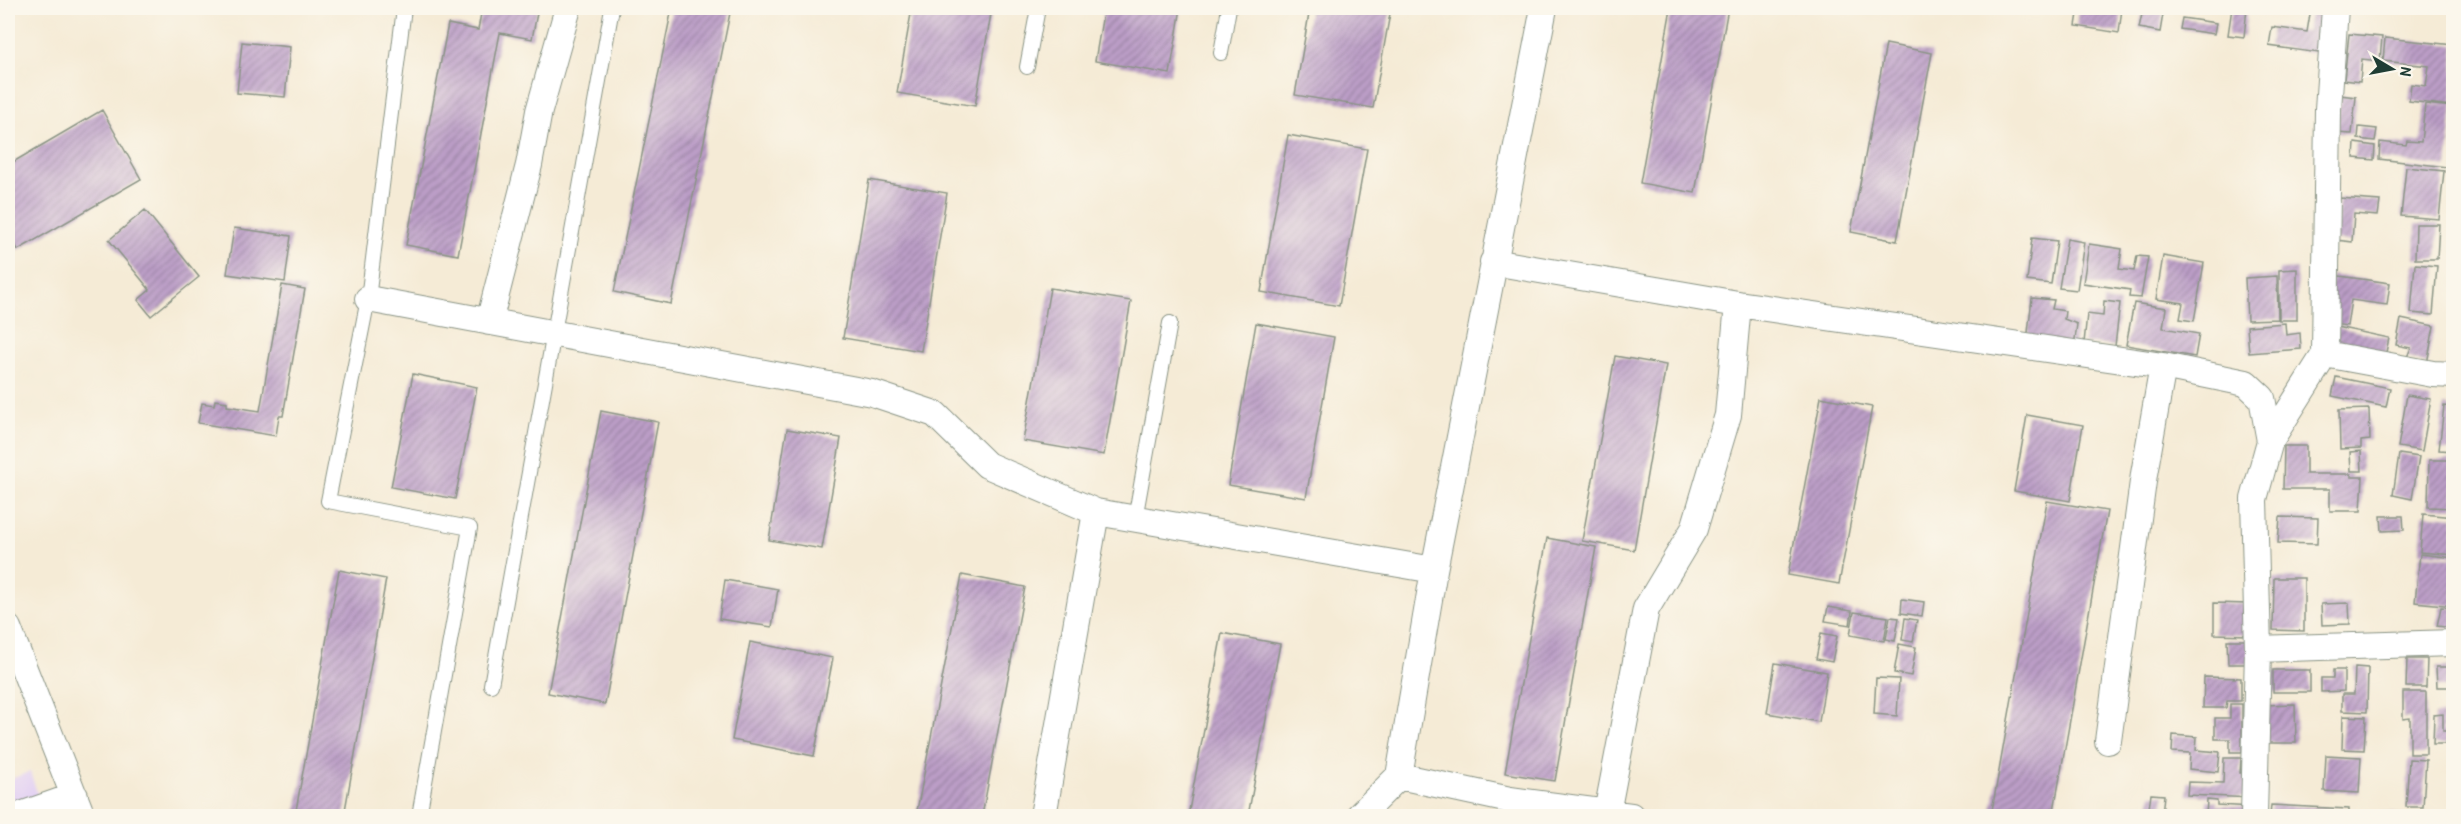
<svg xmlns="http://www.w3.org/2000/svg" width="2461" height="824" font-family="'Patrick Hand',sans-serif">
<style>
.built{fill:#e4d3f2}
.building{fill:url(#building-hatch)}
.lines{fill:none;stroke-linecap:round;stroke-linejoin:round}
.lane-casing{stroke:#8a9485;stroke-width:16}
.street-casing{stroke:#8a9485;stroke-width:28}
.lane{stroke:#fff;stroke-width:14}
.street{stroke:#fff;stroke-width:26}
</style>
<defs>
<pattern id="building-hatch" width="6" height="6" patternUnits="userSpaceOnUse" patternTransform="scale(1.5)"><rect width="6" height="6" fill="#bc9ec7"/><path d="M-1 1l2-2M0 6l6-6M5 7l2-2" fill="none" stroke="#9882a2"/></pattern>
</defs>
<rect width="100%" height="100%" fill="#fbf7ec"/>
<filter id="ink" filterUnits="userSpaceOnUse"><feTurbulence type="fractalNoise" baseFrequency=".0167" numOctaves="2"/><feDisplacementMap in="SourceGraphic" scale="12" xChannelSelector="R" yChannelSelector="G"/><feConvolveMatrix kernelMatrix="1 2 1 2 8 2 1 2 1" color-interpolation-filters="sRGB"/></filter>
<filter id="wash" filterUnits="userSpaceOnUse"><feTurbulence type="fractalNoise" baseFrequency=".008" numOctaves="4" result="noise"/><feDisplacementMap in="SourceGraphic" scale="24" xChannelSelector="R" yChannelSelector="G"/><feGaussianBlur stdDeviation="1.35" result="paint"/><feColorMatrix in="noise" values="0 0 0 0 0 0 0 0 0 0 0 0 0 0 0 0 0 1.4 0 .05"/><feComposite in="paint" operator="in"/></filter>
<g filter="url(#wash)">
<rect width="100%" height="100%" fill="#f5ebd6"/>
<path class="built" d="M30,772L45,816H8V780Z"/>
<g id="blocks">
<path class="building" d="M482,8H538L532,39L500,33L458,255L406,245L448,24L478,30Z
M672,8H731L671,304L614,292Z
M912,8H992L975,106L897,93Z
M1104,8H1181L1170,74L1095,61Z
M1310,8H1391L1373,108L1295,95Z
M1671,8H1728L1695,193L1640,183Z
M2079,8H2122L2119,33L2076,26Z
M2152,8H2164L2160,32L2139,28L2143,9L2152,10Z
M2232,8H2247L2244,37L2228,35Z
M2311,8H2326L2319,53L2269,46L2272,27L2307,32Z
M2182,18L2216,23L2214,34L2180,29Z
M2349,34L2382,37L2380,61L2362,59L2360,82L2344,80Z
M2385,38L2454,45L2453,106L2409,101L2411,84L2426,86L2429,66L2383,61Z
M242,42L290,47L285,97L237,93Z
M1886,44L1932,53L1897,241L1851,232Z
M2340,95L2356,97L2352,134L2337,133Z
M2425,104L2453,107L2447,167L2379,159L2380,142L2406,145L2407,141L2421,142Z
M102,110L141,179L18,250L8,233V165Z
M2359,127L2377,129L2375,141L2358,139Z
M1288,135L1367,149L1339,306L1261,292Z
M2355,143L2375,146L2374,160L2354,158Z
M2406,167L2444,171L2439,219L2401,216Z
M869,180L947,193L921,351L843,338Z
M2339,198L2380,201L2378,216L2354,214L2352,242L2336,240Z
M145,210L199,277L151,316L138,300L150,290L109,240Z
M2416,224H2439L2437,259H2415Z
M234,228L291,236L285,282L227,274Z
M2032,238L2057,241L2051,284L2027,281Z
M2067,239L2084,242L2077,290L2059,288Z
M2089,244L2122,249L2119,269L2134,271L2137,256L2148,257L2141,298L2129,297L2130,290L2083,283Z
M2163,256L2204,263L2194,321L2180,319L2183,303L2156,299Z
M2415,264L2437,266L2433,315L2411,313Z
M2297,269V320H2279V270Z
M2332,275L2390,283L2387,305L2351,300L2347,326L2326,323Z
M2277,276L2278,319L2247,320L2245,278Z
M282,285L305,289L283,416H279L276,436L198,423L202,403L214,405L215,400L227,402V406L260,411Z
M1050,288L1131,301L1104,455L1023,441Z
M2032,298L2054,300L2052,309L2065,311L2064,319L2077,324L2074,347L2027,341Z
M2104,301L2120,303L2115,346L2084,343L2087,314L2103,316Z
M2134,303L2166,308L2163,328L2199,334L2195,357L2126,345Z
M2401,319L2434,326L2427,364L2407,357L2411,348L2396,345Z
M1256,323L1334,337L1306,498L1228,485Z
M2285,323L2286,335L2300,333L2301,349L2249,353L2247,326Z
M2337,327L2389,338L2385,357L2333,346Z
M1615,356L1666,365L1634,550L1582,541Z
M413,374L477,387L455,499L391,487Z
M2336,377L2390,388L2386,407L2332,396Z
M2407,395L2431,399L2422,451L2398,447Z
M1821,397L1872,407L1839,584L1788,575Z
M2444,406L2454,407V451L2439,450Z
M2369,409L2370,440L2361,441V448L2340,449L2339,410Z
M601,411L658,422L605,704L548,693Z
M2027,415L2083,425L2070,501L2014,491Z
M787,429L841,438L822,549L769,540Z
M2284,446H2306V474H2351V477H2363L2361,511H2330V489H2283Z
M2361,451L2362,471H2351L2350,452Z
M2399,454L2419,457L2412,499L2393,495Z
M2429,460H2454V508L2428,507Z
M2047,501L2107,511L2053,816H1991Z
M2423,514L2454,517V555L2420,552Z
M2381,516H2403L2404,530L2382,531Z
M2280,517L2318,518L2317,544L2278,543Z
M1547,538L1596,547L1555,781L1505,773Z
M2420,554L2454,558V606L2415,602Z
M339,570L386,579L344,816H295Z
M962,575L1025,587L982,816H916Z
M2274,578H2304V631L2273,630Z
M725,580L778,589L772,627L719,619Z
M1902,599L1924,602L1922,616L1901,613Z
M2214,603L2248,604V635L2214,634Z
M2349,603L2350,624L2322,625L2321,604Z
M1828,607L1852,611L1850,625L1825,621Z
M2441,607L2454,608V628L2437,626Z
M1854,612L1888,617L1884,641L1850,635Z
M1890,617L1899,618L1895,641L1886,639Z
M1905,618L1917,620L1913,642L1902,640Z
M1222,633L1280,644L1248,816H1188Z
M1821,633L1837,636L1832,662L1816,659Z
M2227,640H2249L2250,664H2228Z
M750,642L833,658L814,756L732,740Z
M1899,644L1916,647L1911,676L1894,673Z
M2407,659H2427L2426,687H2406Z
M1775,663L1827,672L1819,722L1767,713Z
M2355,667L2368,668L2367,712L2342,711V694H2354Z
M2436,667H2453L2454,687H2437Z
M2273,670H2310V692H2273Z
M2333,670H2344V691L2321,692V678H2333Z
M2204,677L2241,678V701H2227L2226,708H2203Z
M1876,678L1899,679L1897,716L1874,714Z
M2403,692H2426V754H2410V718L2403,719Z
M2230,704H2242V752H2230V739H2215V718H2230Z
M2295,704L2296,743H2265V705Z
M2443,714V731H2454V744H2433L2434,715Z
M2343,716L2366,717L2364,750L2342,749Z
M2173,735L2197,737L2196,750L2220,752L2218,772L2189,769L2190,753L2172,752Z
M2326,755L2361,757L2359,793L2324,791Z
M2224,758H2241L2240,773H2253V798L2187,795L2188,782L2223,783Z
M2409,759L2426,760L2423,807H2406Z
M2151,794L2164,795L2162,816L2148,815Z
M2207,800L2217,801V805L2253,807V816H2206Z
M2271,805L2349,809V816H2270Z
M2379,812L2406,815V816H2379Z"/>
</g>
</g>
<g filter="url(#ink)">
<use href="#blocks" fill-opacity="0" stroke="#8a9485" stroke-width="1.5"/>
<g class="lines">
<g class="lane-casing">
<path id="lane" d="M404,8L368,299L328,501L470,528L419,816
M1221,53L1229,8
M1027,67L1038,8
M1135,519L1170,323
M491,685L612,8"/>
</g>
<g class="street-casing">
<path id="street" d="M1493,262L1738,304L2163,366L2246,383L2262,398L2270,441
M368,299L872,393L935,414L987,465L1096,512L1434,570
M489,322L529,165L539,111L568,8
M2325,354L2433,374L2454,375
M8,628L82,816
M2258,649L2454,643
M2108,741L2144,474L2163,366
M1399,776L1510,800L1631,816
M1607,813L1646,609L1694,529L1728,415L1738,304
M18,816L75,796
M1043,816L1096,512
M1359,816L1399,776L1434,570L1544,8
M2254,816L2258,649L2254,499L2270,441L2325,354L2328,109L2335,8"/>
</g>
<use href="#lane" class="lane"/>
<use href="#street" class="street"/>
</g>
</g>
<rect width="2461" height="824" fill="none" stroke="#fbf7ec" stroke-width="30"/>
<g transform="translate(2392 69) rotate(100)" stroke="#fbf7ec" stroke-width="4.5" paint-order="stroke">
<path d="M0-4.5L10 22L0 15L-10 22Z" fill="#1f3d34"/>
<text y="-9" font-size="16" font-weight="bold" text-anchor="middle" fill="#1f3d34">N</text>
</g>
</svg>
